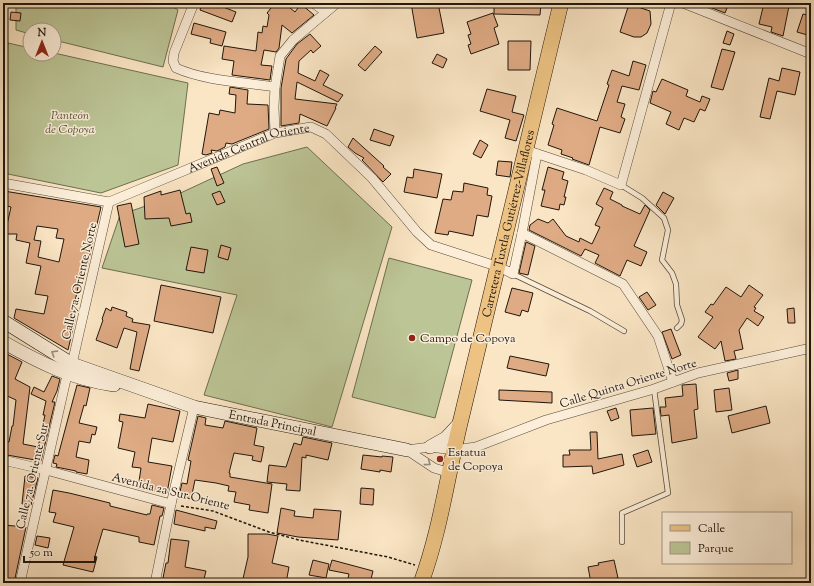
<svg xmlns="http://www.w3.org/2000/svg" width="814" height="586" font-family="'Sorts Mill Goudy',serif">
<style>
.green{fill:#bcc596;stroke:#6e6e51}
.building{fill:#dfab85;stroke:#1f160c;fill-rule:evenodd}
.lines{fill:none;stroke-linecap:round;stroke-linejoin:round}
.lane-casing{stroke:#564a3a;stroke-width:6}
.street-casing{stroke:#564a3a;stroke-width:10}
.secondary-casing{stroke:#1f160c;stroke-width:14}
.primary-casing{stroke:#1f160c;stroke-width:16}
.path{stroke:#1f160c;stroke-width:1.5;stroke-dasharray:3 2;stroke-linecap:butt}
.lane{stroke:#fceed9;stroke-width:4.5}
.street{stroke:#fceed9;stroke-width:9}
.secondary{stroke:#fceed9;stroke-width:13}
.primary{stroke:#edc282;stroke-width:15}
.oneway{stroke:#998d7d}
.poi-dot{fill:#8f2418;stroke:#fceed9;stroke-width:1.5}
.labels{text-anchor:middle;stroke-width:3;stroke-linejoin:round;paint-order:stroke}
.park-label{font-size:12px;font-style:italic;fill:#56533c;stroke:#fceed9}
.street-label{font-size:12px;fill:#1f160c;stroke:#fceed9}
.poi-label{font-size:12px;fill:#1f160c;stroke:#fceed9;text-anchor:start}
</style>
<rect width="100%" height="100%" fill="#fae5c4"/>
<filter id="stains"><feTurbulence type="fractalNoise" baseFrequency=".005" numOctaves="4"/><feColorMatrix values="0 0 0 0 .2 0 0 0 0 .09 0 0 0 0 .02 0 0 0 .5 -.17"/></filter>
<radialGradient id="worn" r=".72"><stop offset=".6" stop-color="#630" stop-opacity="0"/><stop offset="1" stop-color="#630" stop-opacity=".3"/></radialGradient>
<path class="green" d="M16,3H167L178,10L163,67L54,40V30H30V34L16,30Z
M8,43L30,48V54L54,53L188,83L178,165L101,193L3,173V80Z
M307,147L392,227L332,427L204,395L237,295L102,268L120,215L174,196L243,164Z
M389,258L472,280L435,418L352,397Z"/>
<path class="building" d="M202,3H213L236,12L232,22L200,10Z
M275,3H284L295,12L301,4L314,15L292,33L282,25L279,48L276,52L264,50L261,65L272,66L270,80L232,75L234,61L222,59L224,46L256,51L258,32L262,33L263,26L267,27L269,15L267,13Z
M411,3H438L444,33L417,38Z
M494,3H541L540,15L494,14Z
M699,3H729L725,13Z
M764,3H775L789,6L783,36L771,32L772,27L759,24Z
M629,4L650,11L651,24L647,33L641,37H634L620,32Z
M11,12L21,13L20,21L10,20Z
M493,13L498,26L494,28L499,44L471,54L468,45L471,44L468,35L471,34L467,22Z
M803,14L811,16V36L797,32Z
M194,23L226,32L222,46L210,43L211,39L191,34Z
M727,31L734,34L730,45L723,43Z
M310,34L321,46L313,53L311,50L299,61L298,73L315,81L320,70L329,75L323,85L343,95L338,102L297,82L295,99L337,104L335,108H336L327,126L300,114L299,123L281,126V88L286,59L297,44Z
M508,41H531L530,70H508Z
M375,46L382,52L365,71L358,65Z
M722,49L735,52L723,90L711,87Z
M437,54L447,59L443,68L432,63Z
M633,61L646,65L639,90L622,86L617,102L625,104L621,117L625,119L620,133L600,127L589,165L572,159L573,158L561,154L562,150L548,145L554,125L552,124L557,108L597,121L609,85L607,84L612,70L629,76Z
M782,68L800,72L795,95L777,91L770,119L760,117L769,78L779,81Z
M662,79L688,90L686,96L700,102L702,96L710,99L705,111L700,109L694,122L684,118L679,130L666,124L671,112L650,103L653,91L656,92Z
M230,87L248,90L247,104L268,105L269,129L232,144L226,143L225,147L217,151L211,150L212,153L206,155L202,154L209,113L219,115L220,110L235,113L236,95L229,94Z
M487,89L516,96L512,112L524,115L516,141L505,138L510,120L480,111Z
M374,129L394,136L390,146L370,140Z
M353,138L384,166L383,167L391,174L383,182L362,160L364,158L355,153L348,147Z
M480,140L488,145L481,158L473,154Z
M498,161L512,162L510,177L496,175Z
M217,167L224,183L217,186L211,169Z
M548,167L564,172L562,179L568,181L564,197H566L564,205L560,204L559,210L541,206L545,190H542Z
M414,169L442,174L437,198L404,192L407,177L413,178Z
M464,183L488,188L487,195L492,196L488,217L477,215L473,236L449,231L448,235L435,233L443,199L451,200L453,191L463,192Z
M604,188L613,192L610,199L622,205V206L640,214L645,205L650,210L634,246L647,252L641,266L627,260L620,276L595,263L599,255L585,249L581,256L529,230L530,225L538,219L548,223L553,219L566,236L579,242L580,238L592,244L600,227L595,225L603,208L596,204Z
M180,190L186,214L190,213L192,222L171,226L169,218L145,219L144,197L161,191V195Z
M4,191L101,207L87,267H85L82,279L80,278L73,311H75V320L68,350L14,318L16,309L44,314L48,296L35,294L41,266L26,263L30,243L16,240L17,234H5L11,207L3,205ZM37,226L58,229L56,238L64,239L59,262L38,257L41,241L34,240Z
M220,191L225,202L217,205L212,194Z
M663,192L674,198L665,214L656,205Z
M131,203L139,244L125,247L117,206Z
M526,242L535,246L528,275L519,273Z
M221,245L231,248L228,260L218,257Z
M191,247L208,250L204,273L186,270Z
M161,285L221,297L213,333L154,321Z
M749,285L763,295L754,307L756,308L754,311L764,317L758,326L747,318L739,330L743,349L734,351L736,359L725,361L721,341L715,349L698,337L713,317L705,312L711,304L713,305L726,287L741,297Z
M512,288L533,293L528,312L522,310L520,316L505,312Z
M647,292L656,305L648,310L639,297Z
M112,307L127,312L126,316L133,319L132,322L150,325L139,371L130,369L137,332L124,328L117,348L96,340L103,320L102,319L106,308L111,311Z
M794,308L795,323H788L787,309Z
M671,329L681,355L672,359L662,332Z
M3,352L22,362L15,379L30,387L23,444L38,447L45,415H43L46,401L31,394L34,387L44,392L52,376L60,379L57,391L52,402H55L41,461L7,455V453L3,452V441L9,442L12,426H13L16,400L3,394Z
M510,356L549,364L546,376L507,368Z
M738,370V379L729,381L727,373Z
M696,384L698,409L694,410L697,438L672,443L669,415L661,416L660,407H666L665,398L683,396L682,385Z
M77,385L90,388L86,406L84,405L79,423L97,427L95,435L92,434L90,443L79,441L76,457L89,460L87,474L76,472V471L56,467L57,464L53,463L55,455L58,456Z
M729,388L732,410L716,412L714,390Z
M499,390L552,392V403L499,400Z
M148,404L180,411L173,442L152,438L148,462L172,466L167,493L138,488L141,468L132,467L135,452L118,448L123,422L119,421L120,414L145,418Z
M766,406L770,423L732,433L728,416Z
M616,408L619,418L611,421L607,411Z
M653,408L656,434L632,436L630,410Z
M198,416L206,418L205,425L223,428L225,421L257,428L254,445L264,447L261,462L252,460L253,456L234,453L229,473H230V477L272,484L268,513L249,510L250,505L234,502L236,492L228,491L229,486L216,483L195,480L191,499L179,496L182,483L187,484L191,461L188,460Z
M590,432H597L598,459L622,454L624,465L593,474L592,466L563,467V455H570L569,450H591Z
M303,437L332,443L328,460L306,455V458L302,457L300,491L286,490L287,484L267,482L269,465L286,467L294,443L301,445Z
M648,450L652,462L637,467L633,455Z
M363,455L382,457V456L393,457L391,472L380,470V472L361,469Z
M25,476L38,478L31,505L22,504Z
M361,488L374,489L373,505L360,504Z
M53,490L69,493L110,503V506L147,515V514H150L152,505L164,508L162,516H160L154,545L139,542V537L103,529L95,556L97,557L93,572L63,565L74,527L53,522L56,513L49,512Z
M281,508L295,511L294,516L313,518L314,509L341,511L338,540L298,537L277,533Z
M176,510L217,521L215,529L205,527V531L174,524Z
M3,525L26,527L14,583H3Z
M248,534H267L278,536L272,563L289,567L286,583L273,580V583H242L248,557Z
M37,536L50,538L48,548L35,545Z
M171,539L189,541L185,567L206,571L203,583H162L166,563H168Z
M313,560L329,564L326,578L309,575Z
M332,560L373,571L370,583H362L363,582L348,578L349,574L329,570Z
M614,560L618,578L591,583L588,567L599,565L598,563Z"/>
<g class="lines">
<g class="lane-casing">
<path id="lane" d="M808,3L811,4
M621,185L642,198L664,218L668,230L662,260L672,273L676,284L677,305L682,320L681,324L677,328
M513,274L590,311L624,331
M622,542V513L668,493L654,389"/>
</g>
<g class="street-casing">
<g id="street">
<path d="M194,3L174,53L173,61L176,68C205,81 243,82 275,87"/>
<path d="M313,3L326,12"/>
<path d="M683,3L811,54"/>
<path d="M275,133L274,107L275,87L280,56L293,40L337,3"/>
<path d="M532,152L586,170L621,185L671,3"/>
<path id="s1" d="M3,183L109,202L275,133L311,127L326,134L372,178L417,232L431,245L499,267L513,274L522,233L537,154"/>
<path d="M522,233L623,284L658,336L673,382"/>
<path d="M72,364L109,202"/>
<path d="M407,450L430,447L454,450L476,447L546,420L654,389L698,373L811,348"/>
<path d="M407,450L434,468L450,473"/>
<path d="M3,460L46,470L171,504"/>
<path d="M20,583L67,375"/>
<path d="M155,583L171,504L194,407"/>
</g>
</g>
<g class="secondary-casing">
<g id="secondary">
<path id="s2" d="M3,321L72,364L194,407L407,450"/>
<path d="M3,342C40,363 72,379 114,385"/>
<path d="M430,447L446,438L460,423"/>
</g>
</g>
<g class="primary-casing">
<g id="primary">
<path id="s3" d="M421,583C441,529 448,471 462,415C496,278 527,140 561,3"/>
</g>
</g>
<path class="path" d="M181,506L213,511L269,532L299,540L388,557L415,565"/>
<use href="#lane" class="lane"/>
<use href="#street" class="street"/>
<use href="#secondary" class="secondary"/>
<use href="#primary" class="primary"/>
</g>
<defs><path id="oneway-chevron" d="M-2-3.5L2.5 0L-2 3.5" fill="none" stroke-width="1.6" stroke-linecap="round" stroke-linejoin="round"/></defs>
<g class="oneway">
<use href="#oneway-chevron" transform="translate(54 353) rotate(-148)"/>
<use href="#oneway-chevron" transform="translate(428 463) rotate(37)"/>
</g>
<g class="poi-dot">
<circle cx="412" cy="338" r="4"/>
<circle cx="440" cy="459" r="4"/>
</g>
<g class="labels">
<g class="park-label">
<text x="70" y="119">Panteón<tspan x="70" dy="14">de Copoya</tspan></text>
</g>
<g class="street-label">
<text dy="4" stroke="none"><textPath href="#s1" startOffset="258">Avenida Central Oriente</textPath></text>
<text dy="4" stroke="none"><textPath href="#s3" startOffset="370">Carretera Tuxtla Gutiérrez-Villaflores</textPath></text>
<text transform="translate(79 281) rotate(-77)" y="4">Calle 7a. Oriente Norte</text>
<text transform="translate(628 383) rotate(-17)" y="4">Calle Quinta Oriente Norte</text>
<text dy="4" stroke="none"><textPath href="#s2" startOffset="291">Entrada Principal</textPath></text>
<text transform="translate(32 476) rotate(-77)" y="4">Calle 7a. Oriente Sur</text>
<text transform="translate(171 491) rotate(14)" y="4">Avenida 2a Sur Oriente</text>
</g>
<g class="poi-label">
<text x="420" y="342">Campo de Copoya</text>
<text x="448" y="456">Estatua<tspan x="448" dy="14">de Copoya</tspan></text>
</g>
</g>
<rect width="814" height="586" fill="none" stroke="#fae5c4" stroke-width="16"/>
<rect x="4" y="4" width="806" height="578" fill="none" stroke="#1f160c" stroke-width="2"/>
<rect x="8" y="8" width="798" height="570" fill="none" stroke="#1f160c"/>
<rect x="662" y="512" width="130" height="52" fill="#fceed9" stroke="#a49887"/>
<rect x="670" y="525" width="20" height="6" fill="#edc282" stroke="#a49887"/>
<text x="698" y="532" font-size="12" fill="#1f160c">Calle</text>
<rect x="670" y="542" width="20" height="12" fill="#bcc596" stroke="#a49887"/>
<text x="698" y="552" font-size="12" fill="#1f160c">Parque</text>
<g transform="translate(42 42)"><circle r="19" fill="#fceed9" stroke="#a49887"/>
<path d="M0-3L7 15L0 10L-7 15Z" fill="#8f2418"/>
<text y="-6" font-size="11" font-weight="bold" text-anchor="middle" fill="#1f160c">N</text>
</g>
<path d="M24 556v6h71v-6" fill="none" stroke="#1f160c" stroke-width="2"/>
<text x="30" y="556" font-size="12" fill="#1f160c" stroke="#fceed9" stroke-width="3" paint-order="stroke">50 m</text>
<rect width="100%" height="100%" filter="url(#stains)"/>
<rect width="100%" height="100%" fill="url(#worn)"/>
</svg>
